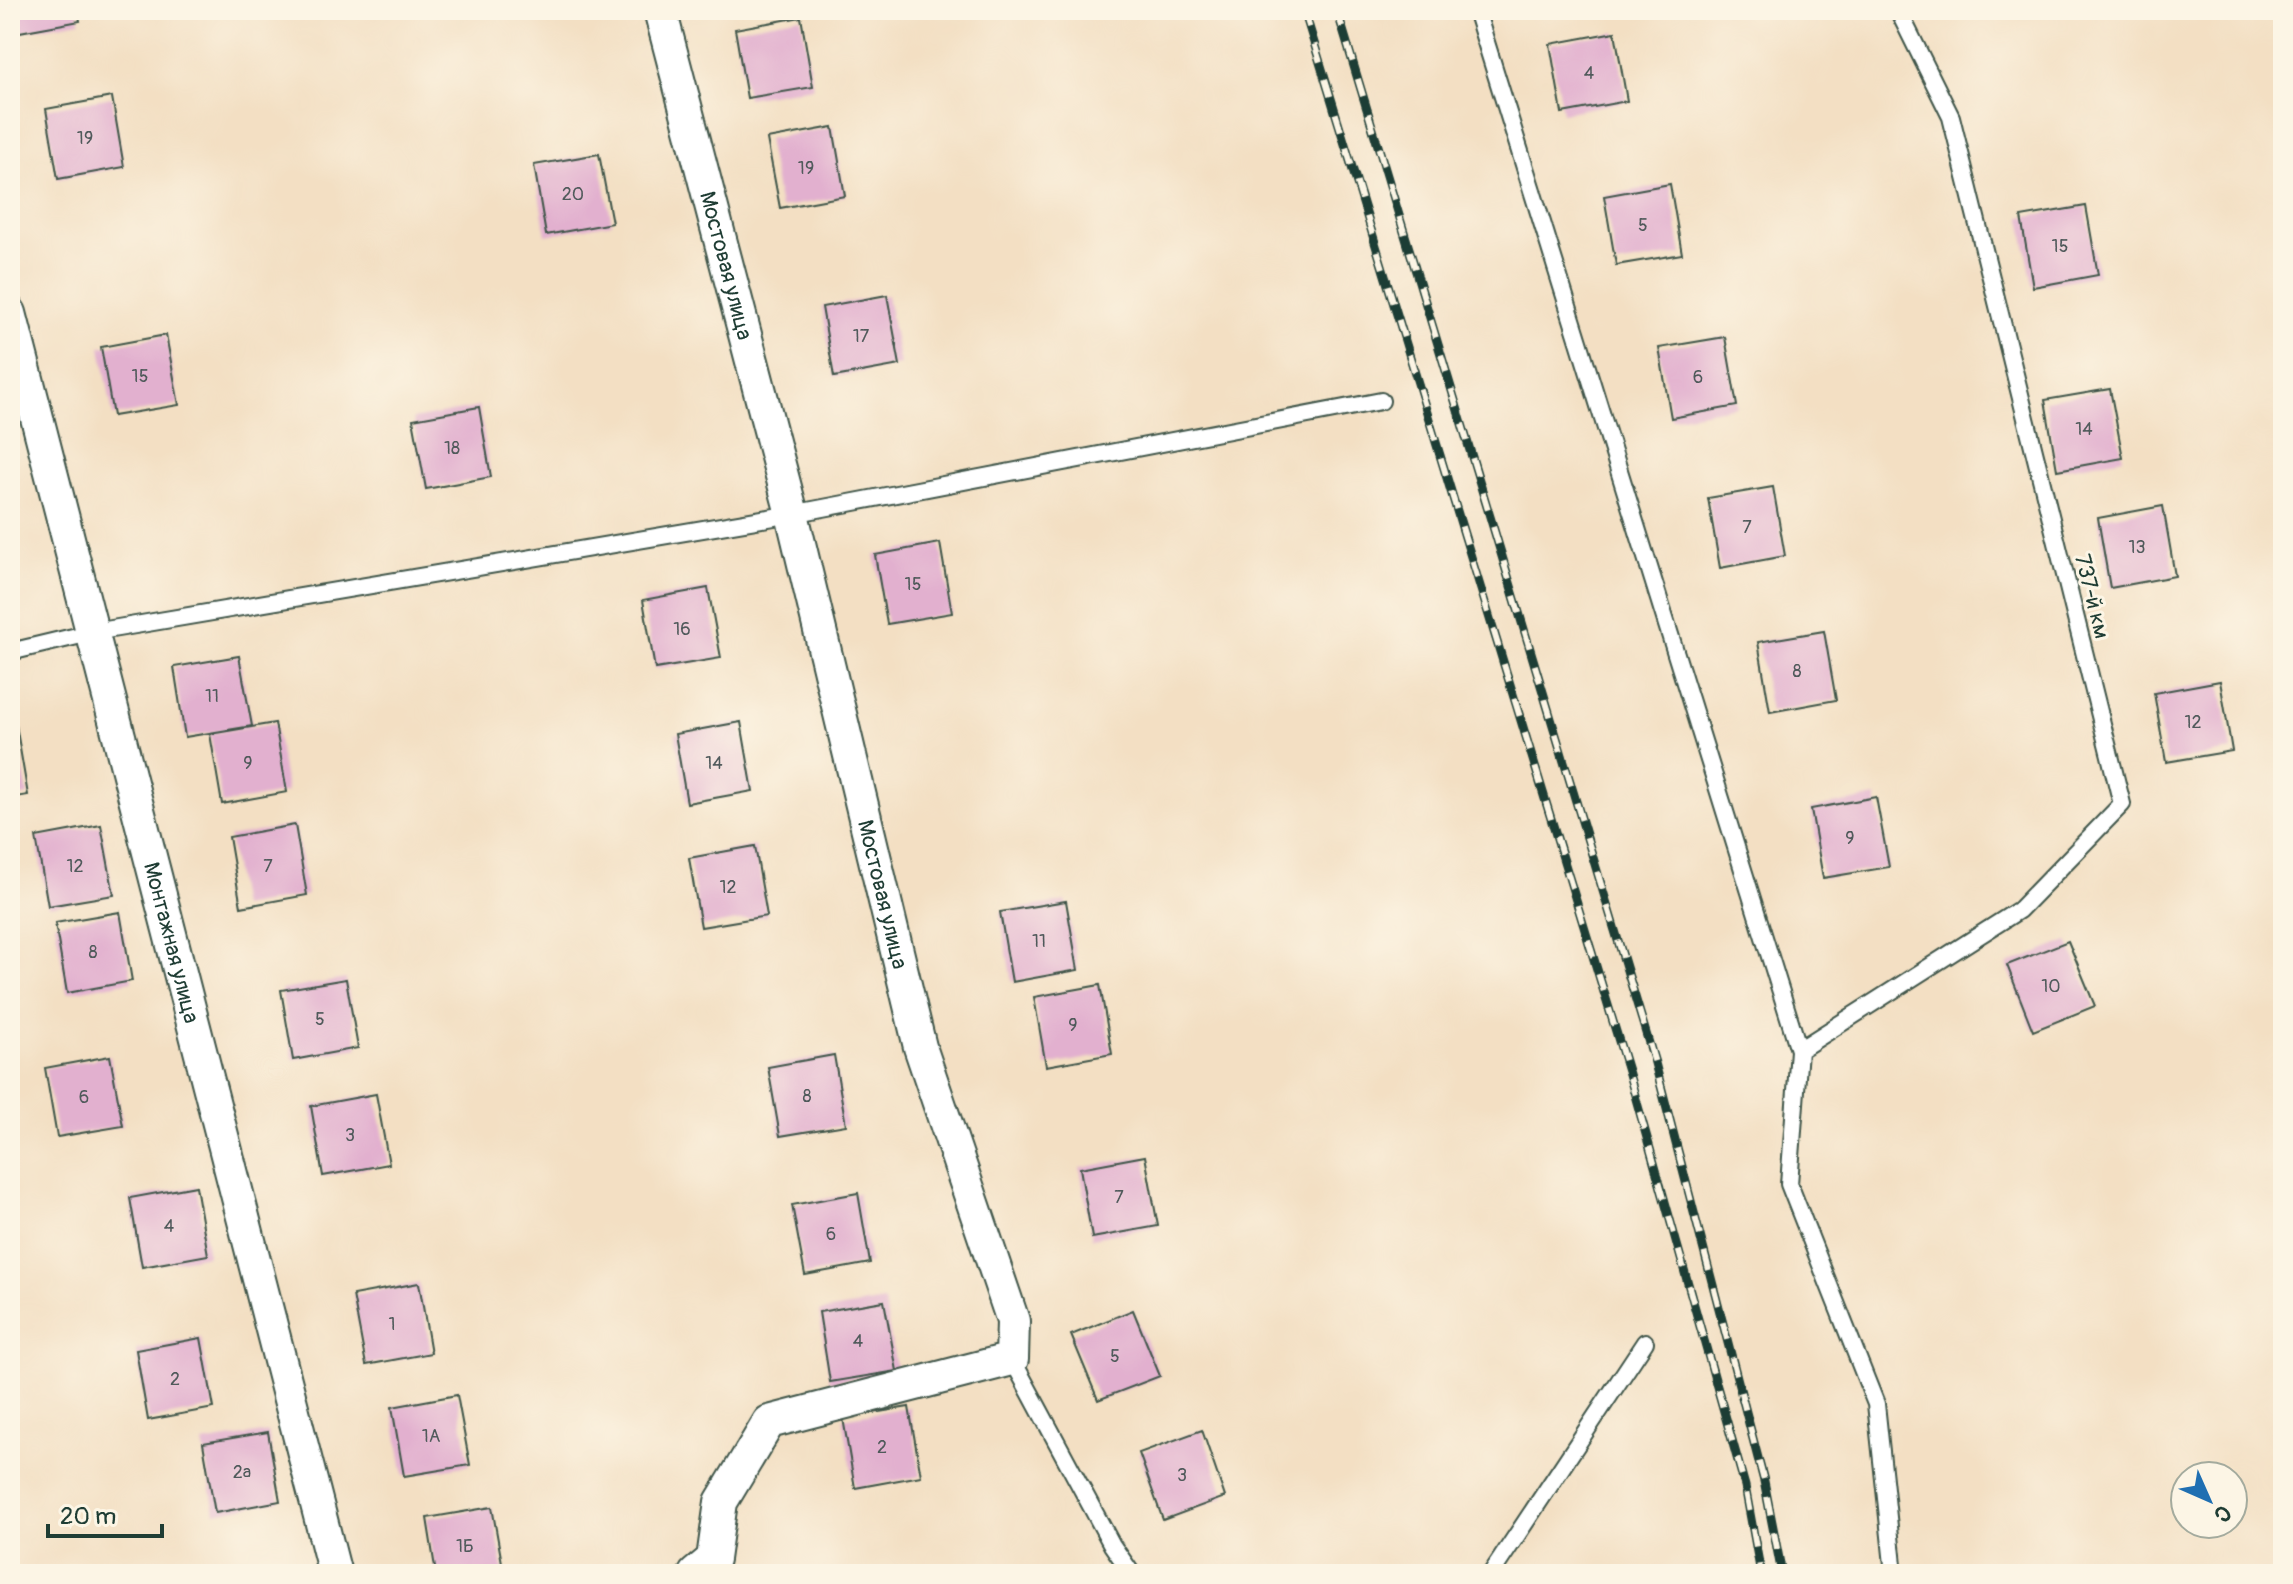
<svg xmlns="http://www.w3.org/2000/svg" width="2293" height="1584" font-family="Pangolin,sans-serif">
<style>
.building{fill:#e2b0cf}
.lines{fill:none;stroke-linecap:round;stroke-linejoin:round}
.service-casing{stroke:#3f5549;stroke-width:20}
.minor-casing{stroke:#3f5549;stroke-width:36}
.service{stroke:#fff;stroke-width:16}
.minor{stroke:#fff;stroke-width:32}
.rail-casing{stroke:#1f3d34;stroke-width:9}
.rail{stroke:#fcf5e5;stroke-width:6;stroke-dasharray:18;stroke-linecap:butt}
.labels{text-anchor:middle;stroke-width:6;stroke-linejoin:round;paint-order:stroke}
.number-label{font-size:18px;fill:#505a5b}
.street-label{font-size:22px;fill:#1f3d34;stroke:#fcf5e5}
</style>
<rect width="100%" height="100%" fill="#fcf5e5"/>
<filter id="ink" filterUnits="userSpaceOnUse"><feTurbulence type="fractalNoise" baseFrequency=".0125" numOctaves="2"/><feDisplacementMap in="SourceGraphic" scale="16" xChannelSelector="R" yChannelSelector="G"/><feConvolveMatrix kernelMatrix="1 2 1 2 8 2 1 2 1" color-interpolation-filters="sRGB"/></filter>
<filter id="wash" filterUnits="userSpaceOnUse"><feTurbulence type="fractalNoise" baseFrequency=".006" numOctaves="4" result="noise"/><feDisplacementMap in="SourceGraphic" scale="32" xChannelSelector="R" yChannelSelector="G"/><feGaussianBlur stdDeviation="1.8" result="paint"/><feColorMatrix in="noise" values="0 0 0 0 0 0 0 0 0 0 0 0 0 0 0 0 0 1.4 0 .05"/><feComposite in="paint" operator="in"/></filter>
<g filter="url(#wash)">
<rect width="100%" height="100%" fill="#f3dfc3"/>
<g id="blocks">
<path class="building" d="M10,10H78L80,21L14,33Z
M801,17L813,87L747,98L735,29Z
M1615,32L1627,101L1562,113L1550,44Z
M112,97L124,167L58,179L46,109Z
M833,127L845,196L780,208L767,139Z
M599,154L612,223L546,235L534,165Z
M1670,184L1682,254L1616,265L1604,196Z
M2086,206L2098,275L2033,287L2021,217Z
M887,295L900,365L834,377L822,307Z
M166,335L179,405L113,416L101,347Z
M1725,337L1737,406L1671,418L1659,348Z
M2110,389L2123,458L2057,470L2045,400Z
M479,407L491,477L426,489L413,419Z
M1773,487L1785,556L1720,568L1708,498Z
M2163,506L2175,576L2110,588L2098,518Z
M940,543L952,613L887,624L875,555Z
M708,588L721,658L655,669L643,600Z
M1824,631L1836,700L1770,712L1758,642Z
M239,656L252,726L185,737L174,667Z
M2220,681L2232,751L2166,762L2154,693Z
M741,722L753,791L687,803L675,734Z
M275,723L287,792L222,804L210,734Z
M16,725L28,795L10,798V726Z
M1876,797L1889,867L1823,878L1811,809Z
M101,825L114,895L48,906L36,837Z
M295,825L307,895L241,907L229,837Z
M755,846L767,916L701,927L689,858Z
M1066,901L1078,970L1012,982L1000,912Z
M120,912L132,981L67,993L55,923Z
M2068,941L2095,1006L2033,1031L2007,965Z
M346,979L358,1048L293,1060L281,990Z
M1100,985L1112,1054L1046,1066L1034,997Z
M834,1055L846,1125L780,1136L768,1067Z
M110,1056L123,1126L57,1137L45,1068Z
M376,1094L389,1164L323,1176L311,1106Z
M1145,1156L1158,1226L1092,1238L1080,1168Z
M196,1186L208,1255L142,1267L130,1198Z
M858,1193L870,1263L805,1275L792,1205Z
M419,1283L431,1353L366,1365L353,1295Z
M884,1301L897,1371L830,1382L819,1312Z
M1133,1310L1160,1376L1098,1400L1071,1335Z
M201,1338L214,1408L148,1420L136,1350Z
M457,1395L470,1465L404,1476L392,1407Z
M909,1407L921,1476L855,1488L843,1418Z
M1202,1430L1225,1497L1163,1520L1139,1453Z
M268,1432L280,1501L215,1513L203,1443Z
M492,1507L504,1574H436L427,1518Z"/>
</g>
</g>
<g filter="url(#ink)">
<use href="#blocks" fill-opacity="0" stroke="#3f5549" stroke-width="2"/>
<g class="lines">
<g class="service-casing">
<path id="service" d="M1476,10L1799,1050L1789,1184L1876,1404L1894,1574
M10,652L94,632L792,514L1381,401
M1799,1050L2019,910L2122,804L1951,117L1898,10
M1012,1359L1112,1545L1132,1574
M1491,1574L1645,1342"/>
</g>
<g class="minor-casing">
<g id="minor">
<path id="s1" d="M660,10L792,514L920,1047L1013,1321L1012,1359L769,1422L721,1502L713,1559L695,1574"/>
<path id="s2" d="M10,313L335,1574"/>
</g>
</g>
<use href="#service" class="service"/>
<use href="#minor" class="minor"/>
<g class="rail-casing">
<path id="rail" d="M1304,10L1629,1074L1745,1486L1761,1574
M1337,10L1655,1063L1764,1481L1782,1574"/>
</g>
<use href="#rail" class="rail"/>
</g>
</g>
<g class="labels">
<g class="number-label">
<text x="1589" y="79">4</text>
<text x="85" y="144">19</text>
<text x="806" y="174">19</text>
<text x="573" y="200">20</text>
<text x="1643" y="231">5</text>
<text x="2060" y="252">15</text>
<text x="861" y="342">17</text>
<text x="140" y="382">15</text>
<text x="1698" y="383">6</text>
<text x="2084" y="435">14</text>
<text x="452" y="454">18</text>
<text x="1747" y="533">7</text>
<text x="2137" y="553">13</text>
<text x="913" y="590">15</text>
<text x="682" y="635">16</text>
<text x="1797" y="677">8</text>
<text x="212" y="702">11</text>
<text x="2193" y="728">12</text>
<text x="248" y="769">9</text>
<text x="714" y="769">14</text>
<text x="1850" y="844">9</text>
<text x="75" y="872">12</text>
<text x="268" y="872">7</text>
<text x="728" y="893">12</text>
<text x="1039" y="947">11</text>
<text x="93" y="958">8</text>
<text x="2051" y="992">10</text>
<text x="320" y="1025">5</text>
<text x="1073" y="1031">9</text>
<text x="807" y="1102">8</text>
<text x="84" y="1103">6</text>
<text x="350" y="1141">3</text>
<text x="1119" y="1203">7</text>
<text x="169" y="1232">4</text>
<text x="831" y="1240">6</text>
<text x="392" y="1330">1</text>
<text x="858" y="1347">4</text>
<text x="1115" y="1362">5</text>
<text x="175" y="1385">2</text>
<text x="431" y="1442">1А</text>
<text x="882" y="1453">2</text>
<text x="242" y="1478">2а</text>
<text x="1182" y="1481">3</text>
<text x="465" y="1552">1Б</text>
</g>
<g class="street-label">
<text dy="8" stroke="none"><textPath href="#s1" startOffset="264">Мостовая улица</textPath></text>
<text transform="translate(2093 596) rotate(76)" y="8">737-й км</text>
<text dy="8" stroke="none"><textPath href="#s1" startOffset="912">Мостовая улица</textPath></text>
<text dy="8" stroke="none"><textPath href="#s2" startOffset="650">Монтажная улица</textPath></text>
</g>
</g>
<rect width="2293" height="1584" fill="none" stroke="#fcf5e5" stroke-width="40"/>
<g transform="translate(2209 1500) rotate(135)"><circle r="38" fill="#fcf5e5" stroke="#a4ab9e" stroke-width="2"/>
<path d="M0-6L14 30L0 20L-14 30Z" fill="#1f6fb2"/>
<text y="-12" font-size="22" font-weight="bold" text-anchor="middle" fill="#1f3d34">С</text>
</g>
<path d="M48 1524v12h114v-12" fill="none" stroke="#1f3d34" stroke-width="4"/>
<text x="60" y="1524" font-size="24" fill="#1f3d34" stroke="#fcf5e5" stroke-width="6" paint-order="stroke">20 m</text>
</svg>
